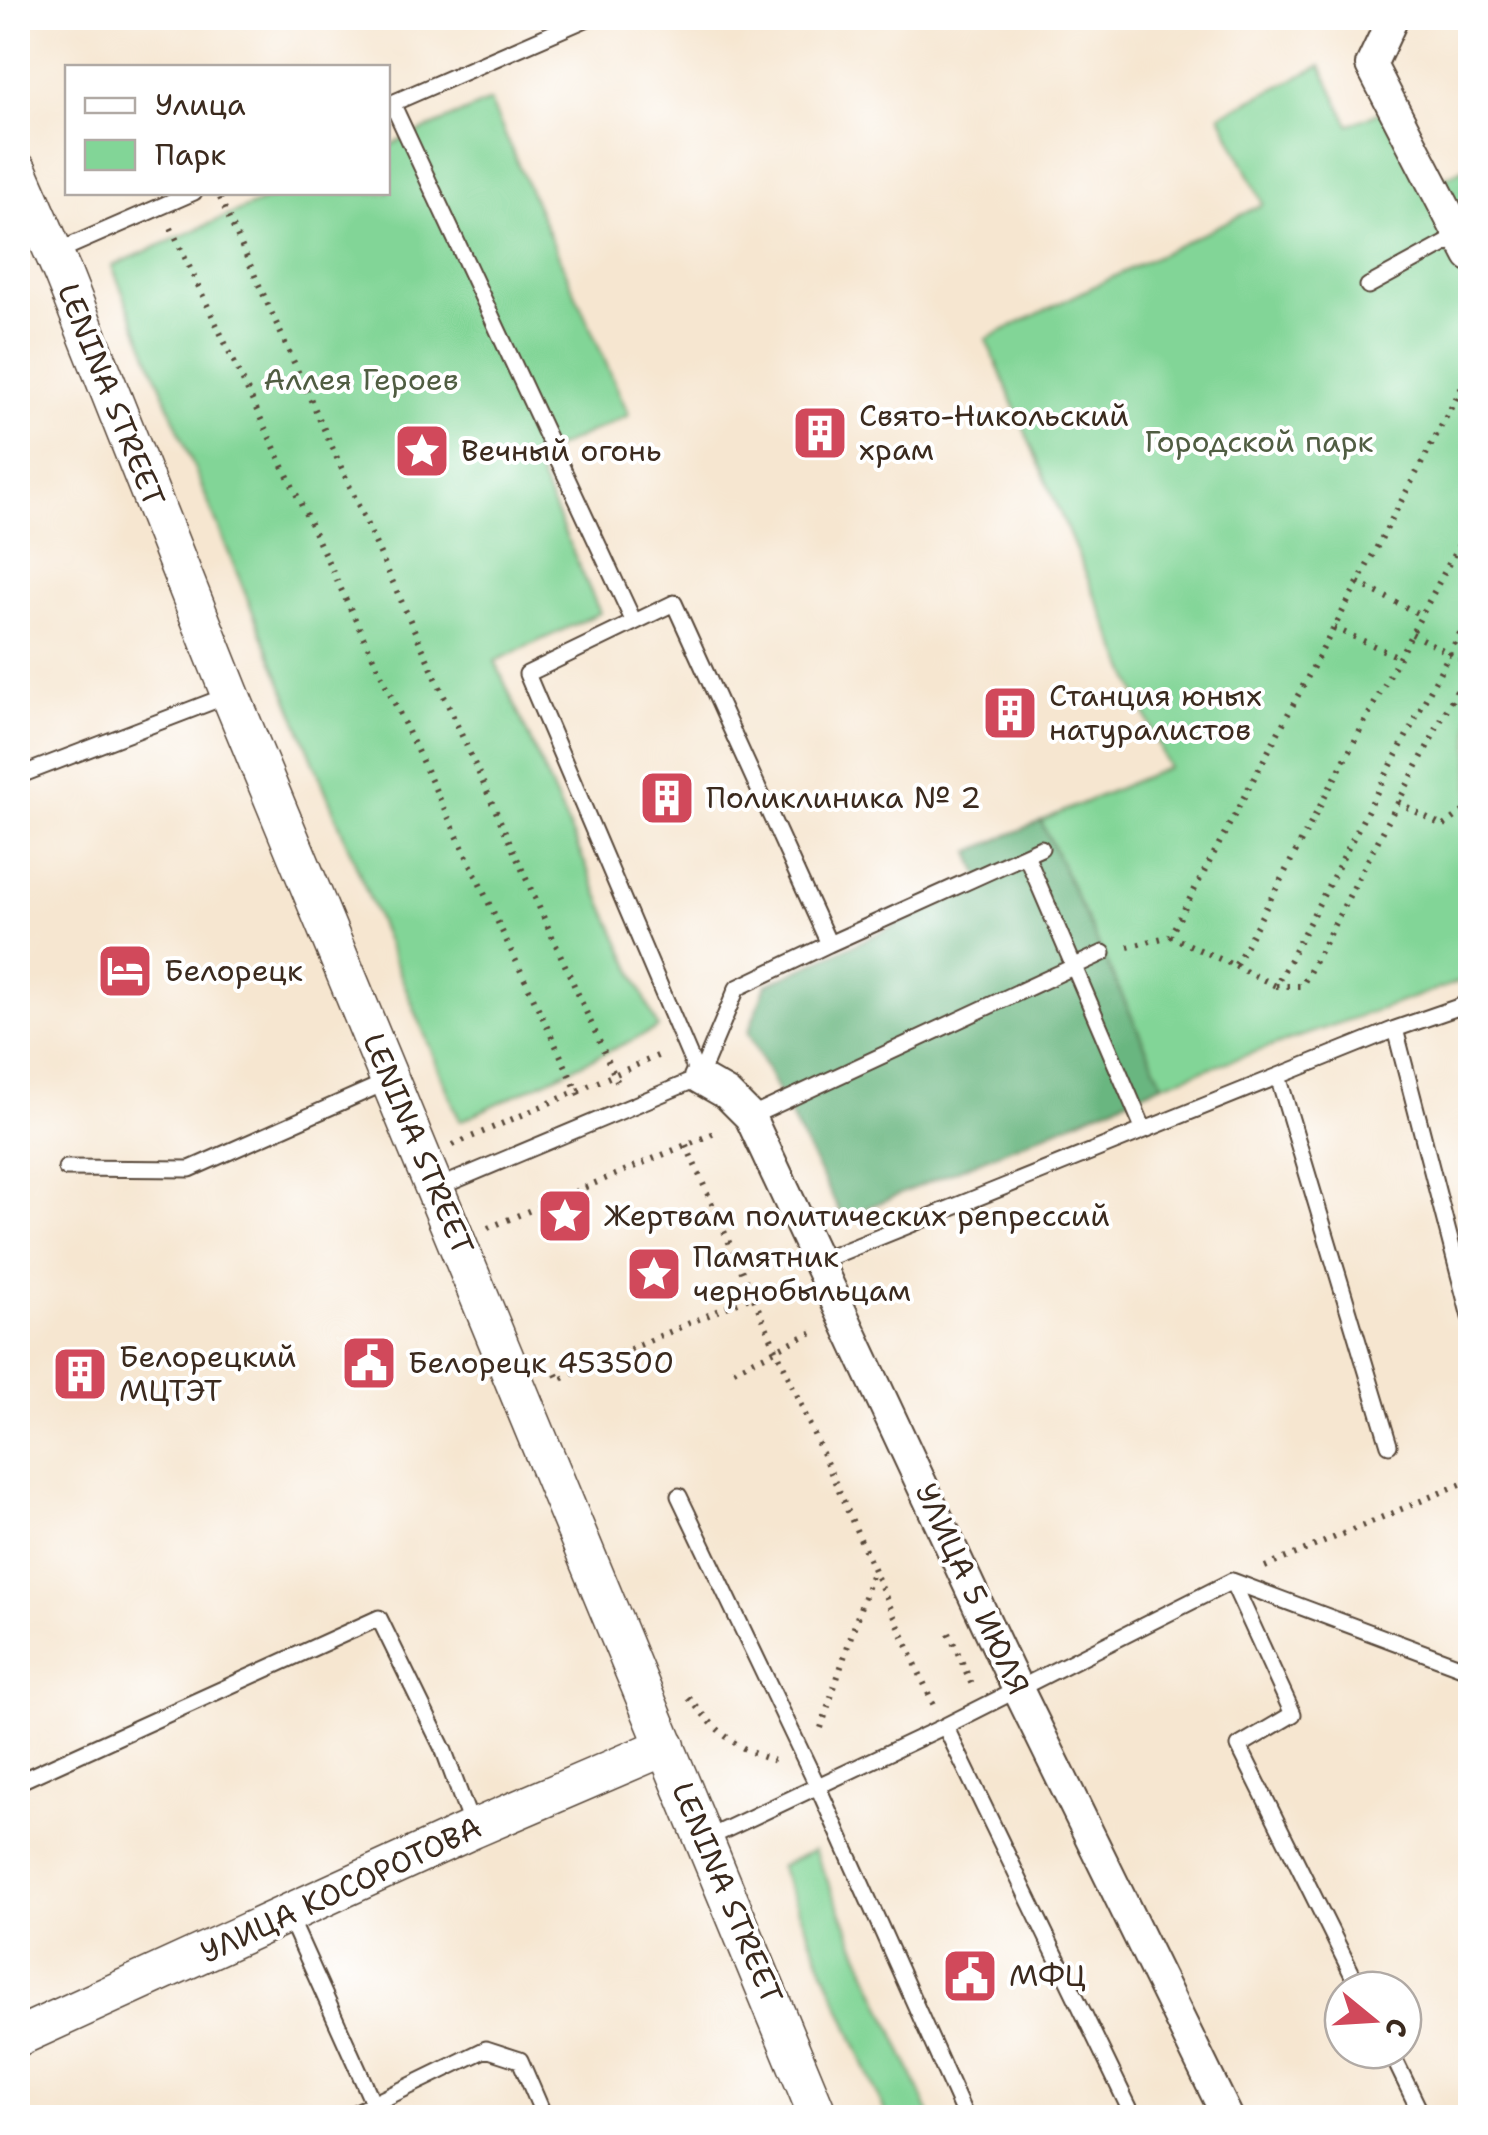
<svg xmlns="http://www.w3.org/2000/svg" width="1488" height="2135" font-family="'Shantell Sans',sans-serif">
<style>
.green{fill:#82d597;stroke:#5e805a;stroke-width:2.5}
.forest{fill:#69b680;stroke:#52704f;stroke-width:2.5}
.lines{fill:none;stroke-linecap:round;stroke-linejoin:round}
.service-casing{stroke:#574639;stroke-width:19}
.minor-casing{stroke:#574639;stroke-width:34}
.tertiary-casing{stroke:#574639;stroke-width:41}
.path{stroke:#574639;stroke-width:6;stroke-dasharray:2.5 8;stroke-linecap:butt}
.service{stroke:#fff;stroke-width:15}
.minor{stroke:#fff;stroke-width:30}
.tertiary{stroke:#fff;stroke-width:38}
.labels{text-anchor:middle;stroke-width:8;stroke-linejoin:round;paint-order:stroke}
.park-label{font-size:30px;fill:#505d42;stroke:#fff}
.street-label{font-size:30px;fill:#3b2a1e;stroke:#fff}
.poi-label{font-size:30px;fill:#3b2a1e;stroke:#fff;text-anchor:start}
</style>
<rect width="100%" height="100%" fill="#fff"/>
<filter id="ink" filterUnits="userSpaceOnUse"><feTurbulence type="fractalNoise" baseFrequency=".01" numOctaves="2"/><feDisplacementMap in="SourceGraphic" scale="20" xChannelSelector="R" yChannelSelector="G"/><feConvolveMatrix kernelMatrix="1 2 1 2 8 2 1 2 1" color-interpolation-filters="sRGB"/></filter>
<filter id="wash" filterUnits="userSpaceOnUse"><feTurbulence type="fractalNoise" baseFrequency=".0048" numOctaves="4" result="noise"/><feDisplacementMap in="SourceGraphic" scale="40" xChannelSelector="R" yChannelSelector="G"/><feGaussianBlur stdDeviation="2.25" result="paint"/><feColorMatrix in="noise" values="0 0 0 0 0 0 0 0 0 0 0 0 0 0 0 0 0 1.4 0 .05"/><feComposite in="paint" operator="in"/></filter>
<g filter="url(#wash)">
<rect width="100%" height="100%" fill="#f6e6d0"/>
<path class="green" d="M1321,66L1349,125L1382,111L1422,188L1470,166V978L1163,1084L1041,821L1168,767L986,339L1263,204L1220,115Z
M490,101L629,415L532,459L600,613L495,661L658,1028L460,1121L112,266L281,193L388,192V146Z
M814,1850L931,2117H887L780,1866Z"/>
<path class="forest" d="M1041,821L1163,1084L843,1218L748,1033L766,985L983,885L970,852Z"/>
</g>
<g filter="url(#ink)">
<g class="lines">
<g class="service-casing">
<path id="service" d="M392,103L633,620
M388,105L588,18
M54,253L194,192
M1368,286L1463,234
M18,776L229,695
M1026,855L1144,1130
M829,944L1041,848
M1395,1029L1470,1317
M1278,1076L1389,1445
M750,1117L1103,953
M66,1168L190,1169L391,1080
M437,1188L699,1078L737,988L829,944L674,603L527,674L699,1078
M820,1261L1395,1029L1470,1003
M679,1496L817,1785L966,2118
M1232,1581L1293,1714L1239,1746L1360,1990
M945,1726L1134,2118
M18,1782L379,1618L444,1751L473,1829
M706,1839L945,1726L1232,1581L1470,1670
M288,1914L373,2103
M1390,2050L1423,2118
M344,2118L486,2049L520,2060L545,2118"/>
</g>
<g class="minor-casing">
<path id="minor" d="M1393,18L1371,65L1470,256
M699,1078L727,1094L750,1117L1008,1669L1228,2118"/>
</g>
<g class="tertiary-casing">
<path id="tertiary" d="M18,171L63,274L230,694L819,2118
M18,2037L473,1829L666,1746"/>
</g>
<path class="path" d="M220,198L619,1085
M171,228L581,1099
M1358,583L1421,615
M1334,628L1399,657
M1412,634L1470,664
M1398,802L1443,826L1470,807
M1170,936L1235,966L1470,524
M1128,947L1170,936L1470,372
M1235,966L1276,986L1470,614
M1276,986H1302L1470,665
M453,1145L662,1054
M686,1145L934,1706
M488,1228L717,1132
M734,1370L817,1330
M556,1374L559,1380L752,1296
M1265,1567L1470,1480
M949,1633L972,1685
M689,1698C718,1732 734,1749 778,1762
M821,1728L873,1569"/>
<use href="#service" class="service"/>
<use href="#minor" class="minor"/>
<use href="#tertiary" class="tertiary"/>
</g>
</g>
<defs>
<g id="building-square" transform="scale(2.875)"><rect x="-9" y="-9" width="18" height="18" rx="4" fill="#d1495b" stroke="#fff"/><path d="M-4-6H4V6H1V3H-1V6H-4ZM-2.5-4.3h1.7v1.8h-1.7ZM.8-4.3h1.7v1.8H.8ZM-2.5-1h1.7V.8h-1.7ZM.8-1h1.7V.8H.8Z" fill="#fff"/></g>
<g id="sight-square" transform="scale(2.875)"><rect x="-9" y="-9" width="18" height="18" rx="4" fill="#d1495b" stroke="#fff"/><path d="M0-6L1.8-2.2L6-1.7L2.9 1.2L3.7 5.4L0 3.3L-3.7 5.4L-2.9 1.2L-6-1.7L-1.8-2.2Z" fill="#fff"/></g>
<g id="hotel-square" transform="scale(2.875)"><rect x="-9" y="-9" width="18" height="18" rx="4" fill="#d1495b" stroke="#fff"/><path d="M-6-4.5h1.5V1H6V5H4.5V3h-9V5H-6ZM-4 0a1.8 1.8 0 1 1 3.6 0ZM.5 0V-2.5h3Q6-2.5 6 0Z" fill="#fff"/></g>
<g id="civic-square" transform="scale(2.875)"><rect x="-9" y="-9" width="18" height="18" rx="4" fill="#d1495b" stroke="#fff"/><path d="M-.6-6.5H3V-4.5H.6V-3L4-1V1h2V6H-6V1h2V-1L-.6-3ZM-1.2 2.5V6h2.4V2.5Z" fill="#fff"/></g>
</defs>
<g fill-rule="evenodd">
<use href="#building-square" x="820" y="433"/>
<use href="#sight-square" x="422" y="451"/>
<use href="#building-square" x="1010" y="713"/>
<use href="#building-square" x="667" y="798"/>
<use href="#hotel-square" x="125" y="971"/>
<use href="#sight-square" x="565" y="1216"/>
<use href="#sight-square" x="654" y="1274"/>
<use href="#civic-square" x="369" y="1363"/>
<use href="#building-square" x="80" y="1374"/>
<use href="#civic-square" x="970" y="1976"/>
</g>
<g class="labels">
<g class="park-label">
<text x="361" y="390">Аллея Героев</text>
<text x="1259" y="452">Городской парк</text>
</g>
<g class="street-label">
<text transform="translate(111 395) rotate(68)" y="10">LENINA STREET</text>
<text transform="translate(418 1144) rotate(67)" y="10">LENINA STREET</text>
<text transform="translate(972 1589) rotate(65)" y="10">УЛИЦА 5 ИЮЛЯ</text>
<text transform="translate(341 1890) rotate(-25)" y="10">УЛИЦА КОСОРОТОВА</text>
<text transform="translate(727 1893) rotate(67)" y="10">LENINA STREET</text>
</g>
<g class="poi-label">
<text x="859" y="426">Свято-Никольский<tspan x="859" dy="34">храм</tspan></text>
<text x="461" y="461">Вечный огонь</text>
<text x="1049" y="706">Станция юных<tspan x="1049" dy="34">натуралистов</tspan></text>
<text x="706" y="808">Поликлиника № 2</text>
<text x="164" y="981">Белорецк</text>
<text x="604" y="1226">Жертвам политических репрессий</text>
<text x="693" y="1267">Памятник<tspan x="693" dy="34">чернобыльцам</tspan></text>
<text x="119" y="1367">Белорецкий<tspan x="119" dy="34">МЦТЭТ</tspan></text>
<text x="408" y="1373">Белорецк 453500</text>
<text x="1009" y="1986">МФЦ</text>
</g>
</g>
<rect width="1488" height="2135" fill="none" stroke="#fff" stroke-width="60"/>
<rect x="65" y="65" width="325" height="130" fill="#ffffff" stroke="#b1aaa5" stroke-width="2.5"/>
<rect x="85" y="98" width="50" height="15" fill="#ffffff" stroke="#b1aaa5" stroke-width="2.5"/>
<text x="155" y="115" font-size="30" fill="#3b2a1e">Улица</text>
<rect x="85" y="140" width="50" height="30" fill="#82d597" stroke="#b1aaa5" stroke-width="2.5"/>
<text x="155" y="165" font-size="30" fill="#3b2a1e">Парк</text>
<g transform="translate(1373 2020) rotate(108)"><circle r="48" fill="#ffffff" stroke="#b1aaa5" stroke-width="2.5"/>
<path d="M0-8L18 38L0 25L-18 38Z" fill="#d1495b"/>
<text y="-15" font-size="28" font-weight="bold" text-anchor="middle" fill="#3b2a1e">С</text>
</g>
</svg>
